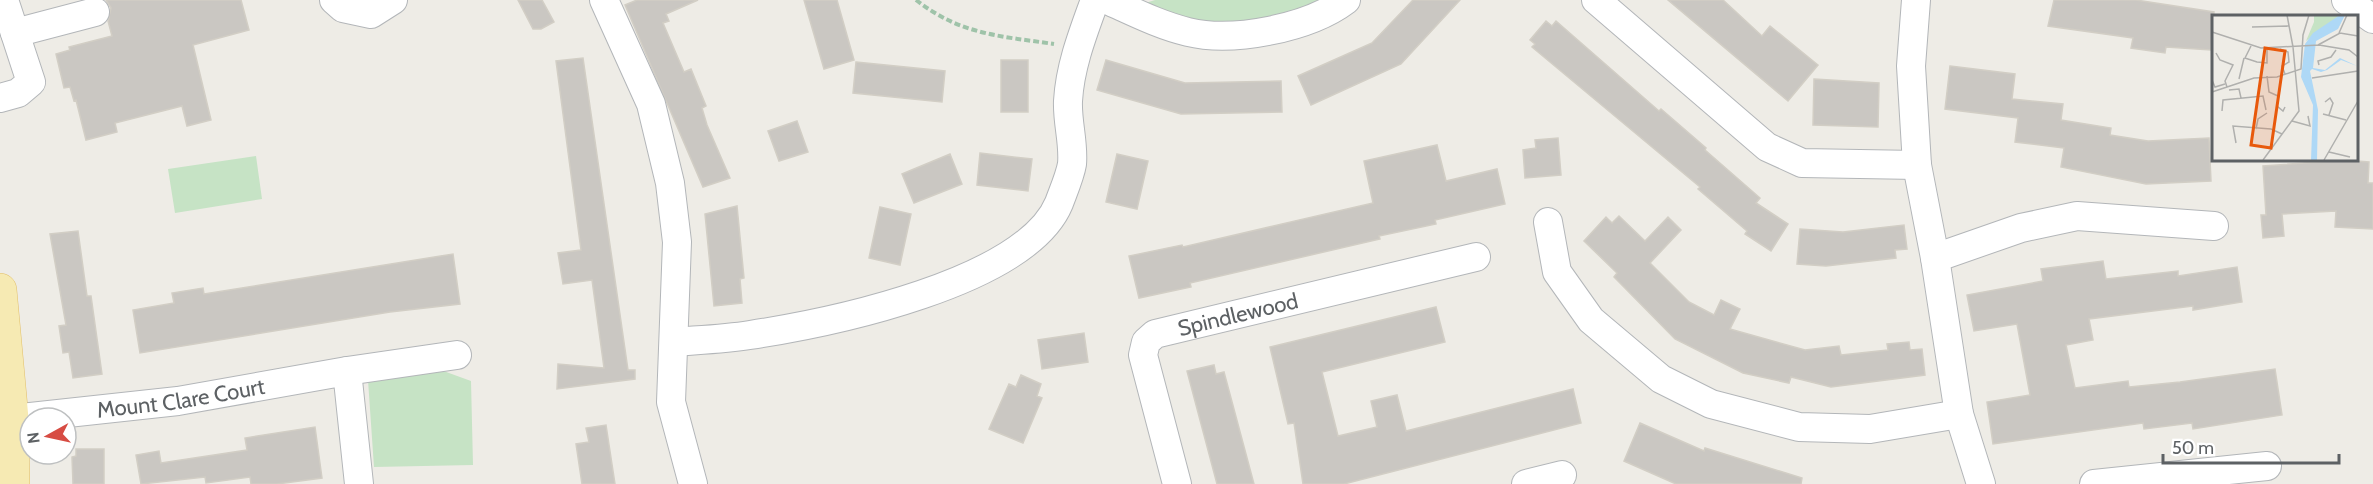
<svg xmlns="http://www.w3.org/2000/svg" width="2373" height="484" font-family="Cabin,sans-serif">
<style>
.green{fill:#c6e3c5}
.building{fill:#cac7c2;stroke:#d2cec5;stroke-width:1.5}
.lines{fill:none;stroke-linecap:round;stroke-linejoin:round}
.minor-casing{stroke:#b3b6b9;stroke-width:30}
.major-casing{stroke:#e2bf6a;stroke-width:34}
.path{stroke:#9fc3a9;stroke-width:4;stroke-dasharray:6 3;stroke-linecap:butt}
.minor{stroke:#fff;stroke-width:28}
.major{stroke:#f6eab3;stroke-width:33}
.labels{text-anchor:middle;stroke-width:4.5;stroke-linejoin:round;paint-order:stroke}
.street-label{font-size:22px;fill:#5d6164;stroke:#fff}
.inset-road{fill:none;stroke:#b0b0ae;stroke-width:1.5}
.view{fill:#e8590c;fill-opacity:0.15;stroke:#e8590c;stroke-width:3}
.inset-edge{fill:none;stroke:#5d6164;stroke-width:3}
</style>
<rect width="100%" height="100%" fill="#eeece6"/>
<path class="green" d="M1155,0H1326L1287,18L1227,26L1136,6Z
M256,156L262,199L175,213L168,169Z
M438,369L471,381L473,465L374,467L368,380Z"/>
<path class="building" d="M106,0H241L249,30L193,45L211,120L187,126L182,106L115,123L117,132L86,140L76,100L74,101L70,87L64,88L56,54L70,50L69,47L112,36L108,21L111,8Z
M518,0H542L554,22L541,29H533Z
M637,0H698L666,14L669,21L663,23L684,72L691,69L706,106L702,108L707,125L730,178L703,187L625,5Z
M804,0H837L854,60L824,69Z
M1413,0H1460L1401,64L1311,105L1298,76L1372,43Z
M1668,0H1723L1762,36L1770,26L1818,65L1788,101Z
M2054,0H2136L2214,12L2211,50L2166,47L2165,53L2131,48L2133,38L2048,26Z
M1546,21L1552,26L1556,21L1659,111L1661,109L1706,148L1705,150L1760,198L1756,203L1788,224L1771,251L1745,234L1747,231L1698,189L1700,187L1532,47L1535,44L1530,40Z
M583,58L628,370H635V379L557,389L558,364L604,368L592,280L563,284L558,253L581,250L556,61Z
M1001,60H1028V112H1001Z
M1106,60L1185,83L1281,81L1282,112L1181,114L1097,90Z
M856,62L945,71L942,102L853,93Z
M1950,66L2015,74L2012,99L2063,104L2061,120L2111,128L2110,135L2148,141L2209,138L2211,181L2146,184L2061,167L2064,148L2015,142L2018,118L1945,109Z
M1814,79L1879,83L1878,127L1813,125Z
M797,121L808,152L779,161L768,131Z
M1558,138L1561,175L1525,178L1523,150L1536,148L1535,140Z
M1437,145L1446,181L1497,169L1505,204L1435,220L1436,224L1379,236L1380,239L1190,283L1191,287L1139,298L1129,256L1182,245L1183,247L1373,203L1364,161Z
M980,153L1032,159L1028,191L977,185Z
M950,154L962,184L914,203L902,174Z
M1117,154L1148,161L1137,209L1106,202Z
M2344,160L2369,162L2368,183H2373V229L2335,227L2336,211L2282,214L2284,236L2263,238L2261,215H2266L2263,166Z
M737,206L744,278L740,279L742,303L714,306L705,214Z
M880,207L911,214L900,265L869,258Z
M1619,216L1645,241L1668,217L1681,230L1650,263L1689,302L1714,315L1721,300L1740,309L1730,329L1805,350L1839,346L1841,355L1888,350L1887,344L1909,342L1910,350L1922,349L1925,375L1831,387L1791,377L1789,383L1743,373L1675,339L1614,277L1617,273L1584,241L1606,217L1612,223Z
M1904,225L1907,249L1895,250L1896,258L1826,266L1797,264L1800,229L1843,232Z
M78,231L87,296H91L102,374L73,378L69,352L63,353L59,326L66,325L50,234Z
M453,254L460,304L390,312L140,353L133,310L174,303L172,293L203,288L204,294Z
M2103,261L2106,279L2178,271V276L2237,267L2242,302L2193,310V306L2089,319L2093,340L2066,345L2075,388L2128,381L2129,387L2180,382L2275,369L2282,415L2193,429L2192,423L2144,429L2143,423L1993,444L1987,402L2030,395L2017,324L1974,331L1967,295L2043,281L2041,269Z
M1436,307L1445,342L1322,372L1338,436L1377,427L1371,401L1397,395L1406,431L1573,389L1581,423L1344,484H1303L1294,423L1288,424L1270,347Z
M1084,333L1088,362L1042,369L1038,340Z
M1214,365L1216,374L1224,372L1254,484H1217L1187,371Z
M1021,375L1041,384L1037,396L1042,398L1023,443L989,429L1009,384L1016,387Z
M1640,423L1704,451L1705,448L1802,478L1801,484H1676L1624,461Z
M606,425L615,484H582L576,444L589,442L586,428Z
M315,427L322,478L277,484H251L250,477L206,483L205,477L141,484L136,455L159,451L161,463L247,450L245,438Z
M76,449H104V484H73L72,457L76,456Z"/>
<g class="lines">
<g class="minor-casing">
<g id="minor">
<path d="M334,0L343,8L371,14L393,0"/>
<path d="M604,0L651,104L670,183L677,242L671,402L693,484"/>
<path d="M1107,0C1134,12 1159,25 1188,32C1233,43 1309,28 1346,0"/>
<path d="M1596,0L1767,147L1802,163L1917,165"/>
<path d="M1916,0L1911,66L1917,165L1935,258L1959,414L1981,484"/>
<path d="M2346,0L2373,19"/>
<path d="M15,33L95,12"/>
<path d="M0,98L18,93L31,82L4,0"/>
<path d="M1548,222L1557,272L1591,320L1661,379L1711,404L1799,427L1870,429L1959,414"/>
<path d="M1935,258L2021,228L2077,216L2214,226"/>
<path d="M674,342C699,340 725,339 750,335C829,323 1026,283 1059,203C1063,192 1070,176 1072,164C1074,143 1067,122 1068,101C1070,66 1083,33 1095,0"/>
<path d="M347,371L457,355"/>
<path id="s1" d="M12,419L178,401L347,371L359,484"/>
<path id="s2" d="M1177,484L1143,355L1146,342L1155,334L1476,257"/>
<path d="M1526,484L1562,475"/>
<path d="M2094,484L2267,466"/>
</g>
</g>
<g class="major-casing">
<path id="major" d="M0,290L12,419L13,484"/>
</g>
<path class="path" d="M916,0C961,35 1000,36 1054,44"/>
<use href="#minor" class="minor"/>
<use href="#major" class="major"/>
</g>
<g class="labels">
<g class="street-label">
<text dy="8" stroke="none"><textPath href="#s2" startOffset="244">Spindlewood</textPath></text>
<text dy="8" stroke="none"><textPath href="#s1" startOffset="170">Mount Clare Court</textPath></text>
</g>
</g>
<g transform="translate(2212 15)">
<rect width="146" height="146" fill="#eeece6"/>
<path d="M102,0H128L94,26L102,7Z" fill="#c6e3c5"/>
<path d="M128,0H133L126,14L104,26L101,53L113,55L128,43L145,51L129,45L115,55L109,57L100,54L98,56L106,95L105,145H99L101,90L89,62L93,29L101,18Z" fill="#aed8f6"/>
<path class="inset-road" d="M75,0L81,32M40,12L77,11M0,17L49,33L107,30L137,35L146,42M127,18L135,0M106,30L128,18L146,21M39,31L33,43L45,47L55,48V34M68,34L76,37L77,47L70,51L73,59M4,38L8,45L21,50L13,66L15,72M107,50L106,46L119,42L124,35M55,61L57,77L66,81M100,63L146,56M27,64L32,43M0,65L3,72L13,69M68,73L65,91L71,96L73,92M17,75L27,74L29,83M0,77L42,63L65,62L89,54L91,20L97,0M113,87L118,83L121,88L117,100M10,96L11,85L51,81L54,95M111,99L134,105M80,106L98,111L96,101M44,114L46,104L55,98M24,128L21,111L59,114L70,119M117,137L138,142M51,145L87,96L81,32M112,145L146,86"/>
<path class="view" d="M53,33L73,36L59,133L39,130Z"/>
<rect width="146" height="146" class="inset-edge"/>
</g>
<g transform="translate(48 436) rotate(262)"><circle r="28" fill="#ffffff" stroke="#bec0c1" stroke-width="1.5"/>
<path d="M0-4.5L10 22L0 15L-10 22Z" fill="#d74c43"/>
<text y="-9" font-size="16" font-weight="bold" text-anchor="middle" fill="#5d6164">N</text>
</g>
<path d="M2163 454v9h176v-9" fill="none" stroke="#5d6164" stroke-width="3"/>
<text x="2172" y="454" font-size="18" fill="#5d6164" stroke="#ffffff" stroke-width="4.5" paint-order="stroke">50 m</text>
</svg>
